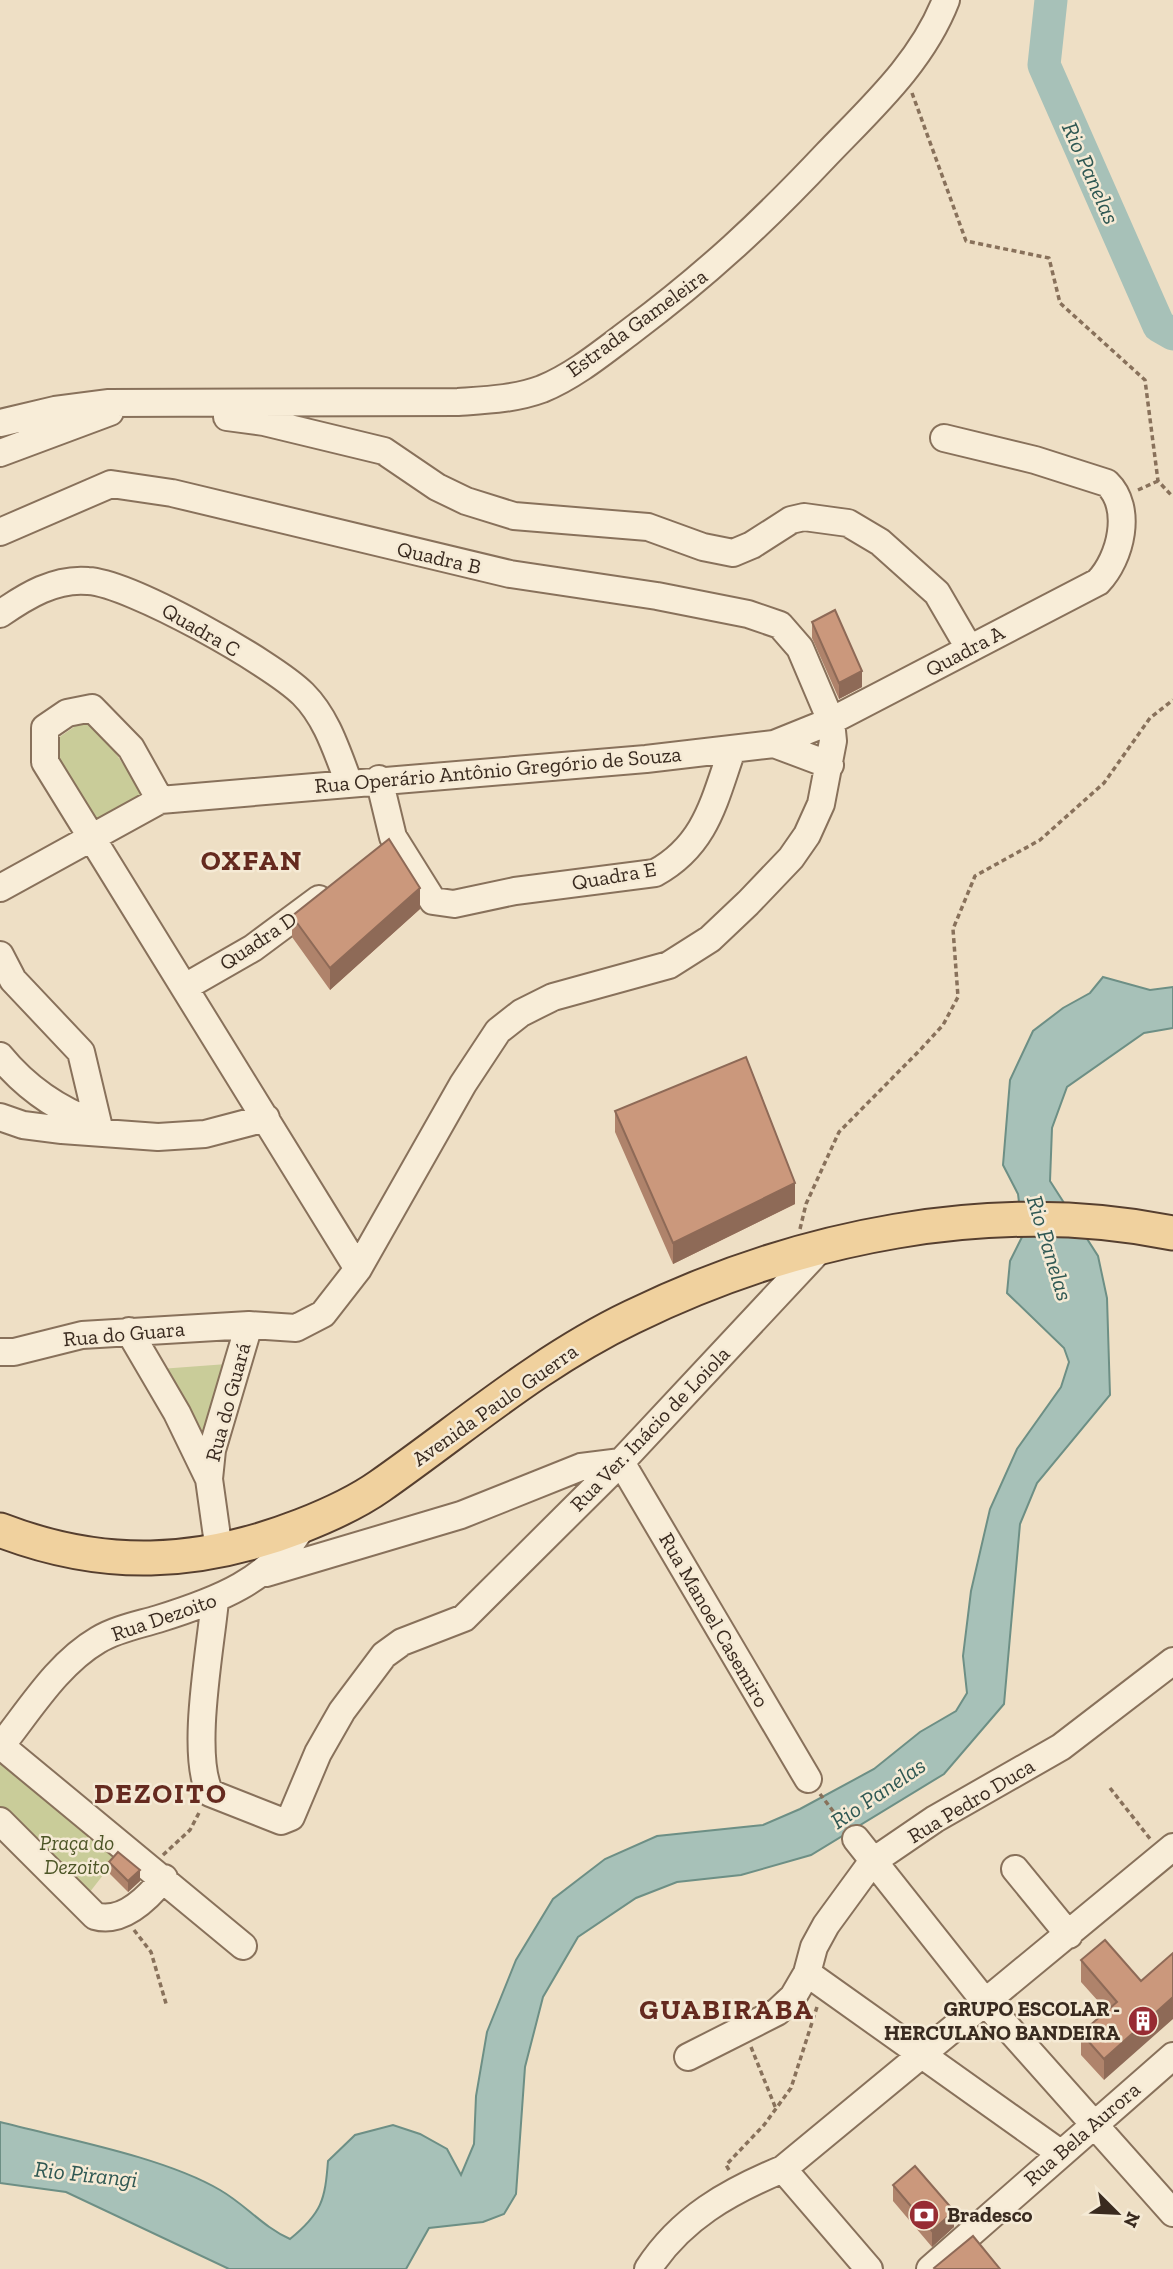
<svg xmlns="http://www.w3.org/2000/svg" width="1173" height="2269" font-family="'Zilla Slab',serif">
<style>
.green{fill:#c9cc99}
.water{fill:#a7c1b8;stroke:#6d8f85;stroke-width:2}
.lines{fill:none;stroke-linecap:round;stroke-linejoin:round}
.river{stroke:#a7c1b8;stroke-width:33}
.minor-casing{stroke:#88715b;stroke-width:30}
.major-casing{stroke:#563f2f;stroke-width:37}
.path{stroke:#88715b;stroke-width:3.5;stroke-dasharray:5 3.5;stroke-linecap:butt}
.minor{stroke:#f8edd8;stroke-width:26}
.major{stroke:#f0d19e;stroke-width:33}
.wall{fill:#af836b}
.shaded-wall{fill:#8e6a57}
.building{fill:#cb987c;stroke:#8e6a57;stroke-width:2}
.labels{text-anchor:middle;stroke-width:5;stroke-linejoin:round;paint-order:stroke}
.street-label{font-size:21px;fill:#392a1f;stroke:#f5ead5}
.park-label{font-size:21px;font-style:italic;fill:#4c5526;stroke:#f5ead5}
.poi-label{font-size:21px;font-weight:bold;fill:#392a1f;stroke:#f5ead5;text-anchor:end}
.water-label{font-size:23px;font-style:italic;fill:#2f5853;stroke:#f5ead5}
.district-label{font-size:28px;font-weight:bold;letter-spacing:2px;fill:#652a1f;stroke:#f5ead5}
</style>
<rect width="100%" height="100%" fill="#eedfc5"/>
<path class="green" d="M90,716L145,796L93,830L45,747Z
M227,1364L204,1441L160,1369Z
M0,1760L117,1857L86,1897L0,1813Z"/>
<path class="water" d="M1103,977L1150,990L1173,987V1028L1144,1033L1067,1087L1052,1128L1050,1181L1098,1256L1107,1298L1110,1395L1037,1483L1020,1524L1004,1704L944,1774L811,1855L741,1875L677,1882L636,1898L578,1937L543,1997L525,2067L516,2194L504,2214L483,2222L429,2228L406,2269H229L66,2192L0,2183V2122C65,2139 164,2157 220,2190C246,2205 263,2227 290,2239C322,2213 325,2200 328,2161L355,2135L393,2125L420,2134L447,2149L461,2175L474,2144L476,2096L487,2032L516,1960L553,1899L605,1859L657,1836L763,1825L800,1809L874,1769L920,1732L956,1711L967,1693L963,1656L971,1591L990,1509L1017,1449L1061,1387L1069,1362L1064,1348L1007,1293L1010,1261L1023,1235L1018,1194L1003,1165L1010,1080L1033,1031L1063,1008L1090,993Z"/>
<g class="lines">
<path class="river" d="M1051,0L1044,65L1159,326L1173,334"/>
<g class="minor-casing">
<path id="minor" d="M227,417L264,422L384,451L437,487L466,501L514,516L648,527L703,547L733,553L752,545L791,520L804,517L848,523L880,542L937,593L969,648
M0,423L55,410L109,403L458,402C487,400 515,399 542,389C574,376 603,352 631,331C706,275 763,222 827,154C872,107 922,62 946,0
M0,453L110,412
M0,532L111,484L172,493L510,574L657,596L748,614L780,625L800,648L831,721L833,741L821,804L807,835L791,858L748,903L710,939L669,965L553,997L521,1013L498,1031L463,1084L358,1269L323,1314L296,1328L249,1325L82,1335L14,1352H0
M0,614C26,596 55,578 88,581C130,583 272,663 303,694C327,718 337,752 349,783
M774,744L830,765
M379,779L393,837L433,901L454,904L515,891L655,873C706,845 714,801 732,750
M160,800L131,748L92,708L67,713L45,728V762L358,1269
M0,888L160,800L646,759L774,744L831,721L1098,582C1121,558 1133,508 1107,483L1035,460L944,438
M0,955L13,980L81,1052L100,1132
M185,987L253,948L319,899
M0,1056C27,1089 58,1110 97,1124
M0,1117L23,1125L62,1130L158,1137L205,1134L266,1118
M129,1331L177,1413L208,1477
M621,1462L808,1779
M219,1551L209,1479L212,1450L249,1325
M266,1573L461,1515L581,1467L621,1462
M215,1600C211,1646 190,1754 210,1793L281,1821L291,1817L318,1753L342,1711L384,1655L402,1642L464,1618L621,1462L821,1248
M0,1745L243,1946
M0,1747C29,1711 57,1664 98,1640C116,1629 138,1625 158,1619C216,1601 271,1581 303,1525
M0,1821L95,1916C122,1924 148,1898 164,1878
M856,1839L986,2003L1173,2213
M1015,1869L1069,1935
M807,1973L1060,2153
M688,2057L777,2012L793,1997L807,1973L814,1947L826,1925L872,1862L935,1819L1061,1747L1173,1661
M783,2169L869,2269
M648,2269C681,2218 728,2192 783,2169L1173,1847
M930,2269L1173,2056"/>
</g>
<g class="major-casing">
<path id="major" d="M0,1530C104,1570 198,1566 301,1526C329,1515 356,1503 380,1486C463,1428 540,1361 632,1317C796,1237 992,1196 1173,1233"/>
</g>
<path class="path" d="M912,93L966,241L1049,258L1060,303L1145,380L1158,481L1173,497
M1138,490L1158,481
M800,1229L806,1204L839,1132L921,1049L943,1025L958,997L953,929L975,876L1040,840L1104,783L1150,718L1173,700
M1110,1788L1151,1840
M820,1794L843,1824
M163,1855L190,1830L200,1811
M134,1930L151,1952L167,2007
M751,2047L776,2109
M729,2170L726,2165L764,2125L791,2088L817,2007"/>
<use href="#minor" class="minor"/>
<use href="#major" class="major"/>
</g>
<path class="wall" d="M812,622L862,687L839,699L812,638Z
M420,909L330,990L292,937V916Z
M615,1111L795,1204L673,1264L615,1132Z
M109,1862L140,1881L128,1892L109,1873Z
M1081,1960L1141,1981L1104,2080L1081,2055V2033L1107,2011L1081,1982Z
M893,2185L954,2227L932,2247L893,2201Z"/>
<path class="shaded-wall" d="M862,671V687L839,699V683Z
M420,888V909L330,990V968Z
M795,1183V1204L673,1264V1243Z
M140,1870V1881L128,1892V1881Z
M1173,1997V2019L1104,2080V2059Z
M954,2211V2227L932,2247V2231Z"/>
<path class="building" d="M835,610L862,671L839,683L812,622Z
M389,839L420,888L330,968L292,916Z
M746,1057L795,1183L673,1243L615,1111Z
M118,1852L140,1870L128,1881L109,1862Z
M1105,1940L1141,1981L1173,1953V1997L1104,2059L1081,2033L1117,2002L1081,1960Z
M915,2166L954,2211L932,2231L893,2185Z
M973,2236L1000,2269H935L934,2268Z"/>
<defs>
<g id="building-disc" transform="scale(1.575)"><circle r="9.5" fill="#972c33" stroke="#f5ead5"/><path d="M-4-6H4V6H1V3H-1V6H-4ZM-2.5-4.3h1.7v1.8h-1.7ZM.8-4.3h1.7v1.8H.8ZM-2.5-1h1.7V.8h-1.7ZM.8-1h1.7V.8H.8Z" fill="#fff"/></g>
<g id="bank-disc" transform="scale(1.575)"><circle r="9.5" fill="#972c33" stroke="#f5ead5"/><path d="M-6-4H6V4H-6ZM0-2.3a2.3 2.3 0 1 0 0 4.6a2.3 2.3 0 1 0 0-4.6Z" fill="#fff"/></g>
</defs>
<g fill-rule="evenodd">
<use href="#building-disc" x="1143" y="2021"/>
<use href="#bank-disc" x="924" y="2215"/>
</g>
<g class="labels">
<g class="street-label">
<text transform="translate(637 323) rotate(-36)" y="7">Estrada Gameleira</text>
<text transform="translate(439 558) rotate(13)" y="7">Quadra B</text>
<text transform="translate(201 630) rotate(30)" y="7">Quadra C</text>
<text transform="translate(965 651) rotate(-28)" y="7">Quadra A</text>
<text transform="translate(498 770) rotate(-5)" y="7">Rua Operário Antônio Gregório de Souza</text>
<text transform="translate(614 876) rotate(-10)" y="7">Quadra E</text>
<text transform="translate(258 941) rotate(-34)" y="7">Quadra D</text>
<text transform="translate(124 1334) rotate(-5)" y="7">Rua do Guara</text>
<text transform="translate(228 1402) rotate(-75)" y="7">Rua do Guará</text>
<text transform="translate(495 1405) rotate(-35)" y="7">Avenida Paulo Guerra</text>
<text transform="translate(650 1429) rotate(-46)" y="7">Rua Ver. Inácio de Loiola</text>
<text transform="translate(164 1617) rotate(-19)" y="7">Rua Dezoito</text>
<text transform="translate(714 1620) rotate(60)" y="7">Rua Manoel Casemiro</text>
<text transform="translate(971 1801) rotate(-31)" y="7">Rua Pedro Duca</text>
<text transform="translate(1082 2134) rotate(-41)" y="7">Rua Bela Aurora</text>
</g>
<g class="park-label">
<text x="77" y="1850">Praça do<tspan x="77" dy="24">Dezoito</tspan></text>
</g>
<g class="poi-label">
<text x="1120" y="2016">GRUPO ESCOLAR -<tspan x="1120" dy="24">HERCULANO BANDEIRA</tspan></text>
<text x="947" y="2222" text-anchor="start">Bradesco</text>
</g>
<g class="water-label">
<text transform="translate(1091 173) rotate(66)" y="8">Rio Panelas</text>
<text transform="translate(1050 1248) rotate(73)" y="8">Rio Panelas</text>
<text transform="translate(878 1793) rotate(-34)" y="8">Rio Panelas</text>
<text transform="translate(86 2174) rotate(6)" y="8">Rio Pirangi</text>
</g>
<g class="district-label">
<text x="252" y="870">OXFAN</text>
<text x="161" y="1803">DEZOITO</text>
<text x="727" y="2019">GUABIRABA</text>
</g>
</g>
<g transform="translate(1117 2213) rotate(114)" stroke="#f5ead5" stroke-width="5" paint-order="stroke">
<path d="M0-5L12 26L0 18L-12 26Z" fill="#392a1f"/>
<text y="-10" font-size="19" font-weight="bold" text-anchor="middle" fill="#392a1f">N</text>
</g>
</svg>
